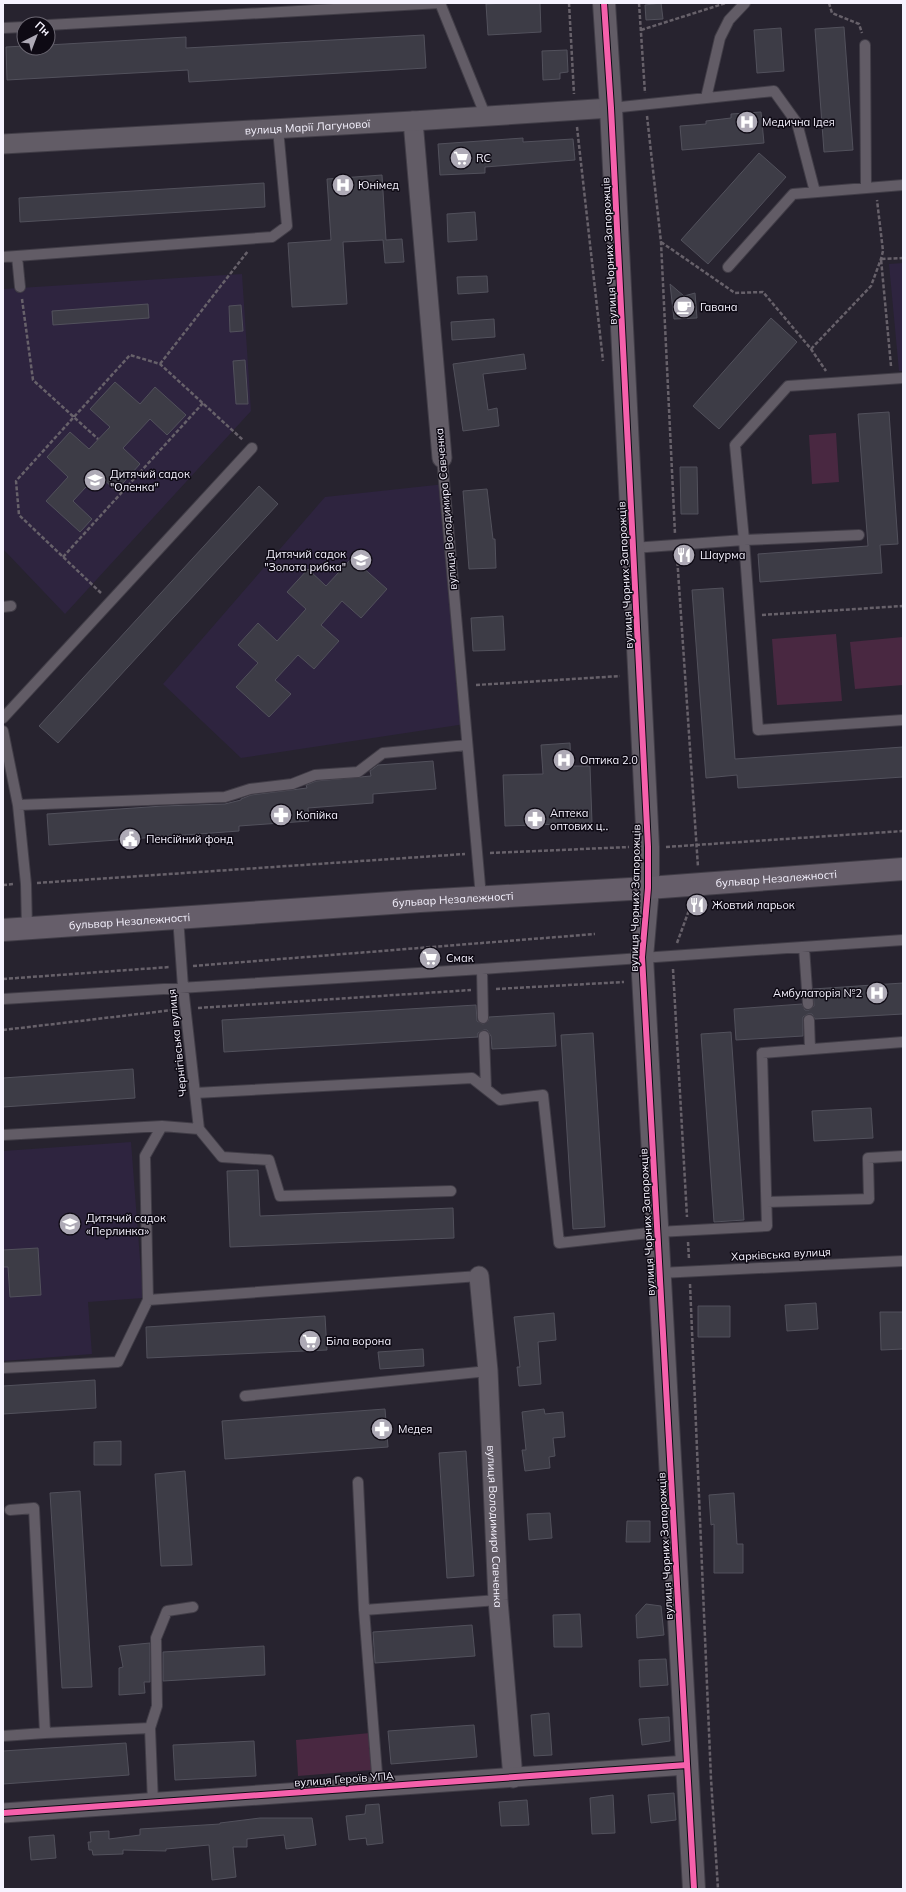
<svg xmlns="http://www.w3.org/2000/svg" width="906" height="1892" font-family="Mulish,sans-serif">
<style>
.built{fill:#2e243f}
.green{fill:#492841}
.building{fill:#3d3c46;stroke:#52515c}
.lines{fill:none;stroke-linecap:round;stroke-linejoin:round}
.service-casing{stroke:#413d47;stroke-width:12}
.minor-casing{stroke:#413d47;stroke-width:21}
.tertiary-casing{stroke:#413d47;stroke-width:24}
.secondary-casing{stroke:#413d47;stroke-width:24}
.path{stroke:#67616a;stroke-width:2.5;stroke-dasharray:4 2;stroke-linecap:butt}
.service{stroke:#625c66;stroke-width:10}
.minor{stroke:#625c66;stroke-width:19}
.tertiary{stroke:#625c66;stroke-width:22}
.secondary{stroke:#665e6a;stroke-width:22}
.cycleway-casing{stroke:#0e0a14;stroke-width:8}
.cycleway{stroke:#f560ab;stroke-width:6}
.labels{text-anchor:middle;stroke-width:3;stroke-linejoin:round;paint-order:stroke}
.poi-label{font-size:11px;fill:#f6f3ff;stroke:#0e0a14;text-anchor:start}
.street-label{font-size:11px;fill:#f6f3ff;stroke:#0e0a14}
</style>
<rect width="100%" height="100%" fill="#27232f"/>
<path class="built" d="M903,263V371H899L889,264Z
M242,274L251,411L65,614L3,549V289Z
M445,484L465,724L241,758L163,684L325,497Z
M131,1142L143,1298L88,1302L92,1354L3,1361V1151Z"/>
<path class="green" d="M836,433L839,482L812,484L809,435Z
M836,634L842,701L777,705L772,639Z
M903,637V685L855,689L850,642Z
M370,1733L372,1770L298,1776L296,1740Z"/>
<path class="building" d="M507,3H540L541,32L488,35L486,4Z
M661,3L663,19L646,20L645,5Z
M844,27L853,150L824,152L815,29Z
M781,28L784,71L757,73L754,30Z
M424,35L426,68L189,82L188,70L7,80L6,47L24,46V48H48V45L186,37V48Z
M567,50L568,72L560,73V79L543,80L542,51Z
M761,112L764,143L682,150L680,126L706,124V121L731,118V114Z
M523,138V142L573,139L575,160L485,167V173L440,175L438,144Z
M759,153L786,177L708,264L681,240Z
M382,175L386,240L402,239L404,262L385,263L383,240L343,242L347,304L292,307L288,243L331,240L327,179Z
M264,183L265,207L20,222L19,198Z
M475,212L477,240L448,242L447,214Z
M487,276L488,292L458,294L457,277Z
M670,284L684,296L695,293L697,318L674,319Z
M148,304L149,318L53,325L52,311Z
M241,305L243,331L230,332L229,306Z
M771,318L797,342L719,429L693,406Z
M494,319L495,337L452,340L451,322Z
M524,354L526,369L483,374L488,410L497,408L499,426L463,431L453,364Z
M245,360L248,404H236L233,361Z
M115,382L140,404L155,387L186,415L167,435L150,419L123,448L140,464L116,491L98,474L73,501L92,519L80,532L46,501L68,477L47,457L70,432L89,449L110,427L90,409Z
M889,412L898,544L880,545L882,573L760,582L758,554L868,546L858,414Z
M680,467H697L698,514H681Z
M259,486L278,504L58,743L39,726Z
M487,489L493,539H495L496,568L469,569L463,491Z
M352,558L387,589L361,618L342,601L321,625L339,641L314,669L298,655L275,680L291,694L269,717L236,687L258,663L238,645L258,623L277,641L306,609L287,592L308,569L326,586Z
M723,588L735,759L903,747V777L738,788L737,775L706,778L692,590Z
M503,616L505,650L473,651L471,618Z
M570,743L571,766H590L592,823L505,826L503,775L543,774L541,745Z
M433,761L436,789L373,794V803L308,808L309,821L239,826V831L49,845L47,814L163,806L225,804L241,800V799L251,795L307,788L306,785L316,781L371,776L370,771L378,765Z
M903,983V1014L815,1019L812,1014H808L803,1017V1036L736,1040L734,1009L802,1004L805,1010H809L814,1006L813,989Z
M476,1005L477,1021L483,1024L488,1021L489,1017L554,1013L556,1046L492,1049L491,1036L487,1030H484L478,1033V1037L224,1052L222,1020Z
M731,1032L744,1220L714,1222L701,1034Z
M593,1033L605,1227L573,1229L561,1035Z
M133,1069L135,1098L3,1107V1078Z
M871,1108L873,1138L814,1141L812,1111Z
M258,1170L260,1216L453,1208L454,1238L230,1247L227,1171Z
M38,1248L41,1295L10,1297L8,1267H3V1250Z
M816,1303L818,1329L787,1331L785,1305Z
M698,1306H730V1337H698Z
M880,1312H903V1349L881,1350Z
M554,1313L556,1340L538,1342L541,1384L519,1386L517,1367H520L514,1317Z
M325,1316L327,1350L147,1358L146,1327Z
M423,1349L424,1366L380,1369L378,1352Z
M95,1380L96,1408L3,1414V1386Z
M385,1409L388,1447L225,1459L222,1421Z
M544,1409L545,1414L563,1412L565,1437L553,1438L555,1456L549,1457L550,1468L525,1471L522,1450H526L522,1412Z
M121,1441V1465H94V1442Z
M466,1451L474,1576L447,1578L439,1453Z
M185,1471L192,1565L161,1566L155,1474Z
M80,1491L92,1687L62,1688L50,1493Z
M734,1493L737,1544H743V1573H714V1524L711,1525L709,1495Z
M550,1513L552,1538L529,1540L527,1514Z
M627,1521H650V1542H626Z
M646,1604L661,1606L664,1635L637,1638L636,1615Z
M580,1614L582,1647H554L553,1615Z
M472,1625L475,1656L375,1663L373,1632Z
M150,1643V1682H144L145,1693L119,1695V1668L123,1667L119,1646Z
M264,1646L265,1675L163,1681V1652Z
M666,1659L668,1685L640,1687L639,1660Z
M549,1713L552,1755L534,1756L531,1715Z
M669,1717L670,1741L642,1745L639,1719Z
M474,1725L477,1757L391,1764L388,1731Z
M254,1741L256,1776L175,1780L173,1745Z
M126,1743L129,1775L3,1784V1751Z
M674,1793L676,1820L651,1823L648,1795Z
M613,1795L615,1833L592,1834L590,1798Z
M527,1800L529,1825L501,1826L499,1802Z
M379,1804L383,1843L367,1845L366,1838L349,1840L346,1816L365,1814L366,1805Z
M260,1818H312L316,1845L286,1849L284,1835L247,1839V1847H233L236,1877L212,1880L209,1845L166,1849V1851L123,1850V1854L93,1855L92,1850H89L88,1842H91L90,1832L109,1831V1839L140,1835V1829L220,1824V1823Z
M54,1835L56,1858L31,1860L29,1837Z"/>
<g class="lines">
<g class="service-casing">
<path id="service" d="M440,3L486,117
M48,25L440,3
M3,28L24,27
M865,45L866,187
M706,98L720,38L729,20L745,3
M611,108L774,91L797,123L815,192
M17,256L20,287
M3,257L272,237L287,226L278,129
M728,267L793,194L903,185
M442,458L481,897
M859,535L744,540L735,445L788,386L903,378
M633,548L744,540L758,730L903,720
M3,607L11,606
M3,718L252,448
M3,731L18,805
M178,917L183,987L199,1129L222,1157L269,1160L280,1196L451,1191
M27,928L26,884L18,805L225,797L250,789L292,784L315,775L358,772L383,753L467,745
M804,947L808,1004
M482,969L483,1018
M3,999L482,969L903,940
M809,1020L810,1049
M484,1036L486,1088
M195,1093L472,1078L500,1100L543,1095L559,1243L658,1232L767,1226L762,1053L903,1042
M3,1135L162,1126L199,1129
M767,1202L869,1199L868,1158L903,1156
M660,1273L903,1261
M148,1300L479,1276
M3,1368L118,1362L148,1300L145,1156L162,1126
M245,1396L488,1371
M358,1482L364,1610
M10,1510L34,1508L45,1733L150,1728
M3,1736L45,1733
M378,1786L364,1610L498,1600
M153,1803L150,1728L157,1706L156,1638L167,1611L193,1607"/>
</g>
<g class="minor-casing">
<g id="minor">
<path d="M413,121L442,458"/>
<path id="s1" d="M3,144L413,121L611,108"/>
<path id="s2" d="M479,1276L488,1371L498,1600L513,1778"/>
<path d="M3,1813L687,1765"/>
</g>
</g>
<g class="tertiary-casing">
<path id="tertiary" d="M604,3L611,108L648,847V888L642,957L694,1889"/>
</g>
<g class="secondary-casing">
<g id="secondary">
<path id="s3" d="M3,930L420,901L648,888L903,869"/>
</g>
</g>
<path class="path" d="M569,3L574,94
M639,3L645,93
M829,3L832,13L859,24L862,33
M641,30L726,3
M647,116L661,242L675,534
M577,127L603,361
M661,242L735,293L763,292L811,349L826,371
M22,299L33,380L98,439
M811,349L871,286L881,259L883,251L877,200
M160,364L248,251
M891,366L881,259L903,258
M677,556L698,867
M63,557L203,403
M101,593L19,515L16,481L130,355L160,364L243,440
M762,615L903,606
M476,685L620,676
M666,847L903,831
M490,853L629,847
M37,883L465,854
M3,885L14,884
M677,943L692,902
M193,966L595,934
M673,969L687,1217
M3,979L170,967
M496,989L624,982
M198,1008L471,990
M3,1030L173,1010
M688,1242L689,1259
M690,1284L711,1779L718,1889"/>
<use href="#service" class="service"/>
<use href="#minor" class="minor"/>
<use href="#tertiary" class="tertiary"/>
<use href="#secondary" class="secondary"/>
<g class="cycleway-casing">
<path id="cycleway" d="M604,3L611,108L648,847V888L642,957L694,1889
M3,1813L687,1765"/>
</g>
<use href="#cycleway" class="cycleway"/>
</g>
<defs>
<g id="hospital-disc" transform="scale(1.15)"><circle r="9.5" fill="#aeaab6" stroke="#0e0a14"/><path d="M-5-5h3v3.5h4V-5h3V5h-3V1.5h-4V5h-3Z" fill="#fff"/></g>
<g id="supermarket-disc" transform="scale(1.15)"><circle r="9.5" fill="#aeaab6" stroke="#0e0a14"/><path d="M-6-5.5h2.5l.6 2H6L4.5 2H-2.5L-4.4-4H-6ZM-1.5 3.2a1.3 1.3 0 1 0 .1 0ZM3 3.2a1.3 1.3 0 1 0 .1 0Z" fill="#fff"/></g>
<g id="cafe-disc" transform="scale(1.15)"><circle r="9.5" fill="#aeaab6" stroke="#0e0a14"/><path d="M-5.5-4.5H6V0H3Q3 3.5 0 3.5H-2.5Q-5.5 3.5-5.5 0ZM3-3.2v2h1.7v-2ZM-6 4.5H4V6H-6Z" fill="#fff"/></g>
<g id="school-disc" transform="scale(1.15)"><circle r="9.5" fill="#aeaab6" stroke="#0e0a14"/><path d="M0-5L7-2L0 1L-7-2ZM-4 1L0 2.5L4 1V4Q0 6-4 4Z" fill="#fff"/></g>
<g id="restaurant-disc" transform="scale(1.15)"><circle r="9.5" fill="#aeaab6" stroke="#0e0a14"/><path d="M-5-6h1v4h1v-4h1v4h1v-4h1v5L-1.5 .5V6h-2V.5L-5-1ZM5-6V6H3V1.5H1.5Q1.5-4 5-6Z" fill="#fff"/></g>
<g id="pharmacy-disc" transform="scale(1.15)"><circle r="9.5" fill="#aeaab6" stroke="#0e0a14"/><path d="M-2-6h4v4h4v4h-4v4h-4v-4h-4v-4h4Z" fill="#fff"/></g>
<g id="civic-disc" transform="scale(1.15)"><circle r="9.5" fill="#aeaab6" stroke="#0e0a14"/><path d="M-.6-6.5H3V-4.5H.6V-3L4-1V1h2V6H-6V1h2V-1L-.6-3ZM-1.2 2.5V6h2.4V2.5Z" fill="#fff"/></g>
</defs>
<g fill-rule="evenodd">
<use href="#hospital-disc" x="747" y="122"/>
<use href="#supermarket-disc" x="461" y="158"/>
<use href="#hospital-disc" x="343" y="185"/>
<use href="#cafe-disc" x="684" y="307"/>
<use href="#school-disc" x="95" y="480"/>
<use href="#restaurant-disc" x="684" y="555"/>
<use href="#school-disc" x="361" y="560"/>
<use href="#hospital-disc" x="564" y="760"/>
<use href="#pharmacy-disc" x="281" y="815"/>
<use href="#pharmacy-disc" x="535" y="819"/>
<use href="#civic-disc" x="130" y="839"/>
<use href="#restaurant-disc" x="697" y="905"/>
<use href="#supermarket-disc" x="430" y="958"/>
<use href="#hospital-disc" x="877" y="993"/>
<use href="#school-disc" x="70" y="1224"/>
<use href="#supermarket-disc" x="310" y="1341"/>
<use href="#pharmacy-disc" x="382" y="1429"/>
</g>
<g class="labels">
<g class="poi-label">
<text x="762" y="126">Медична Ідея</text>
<text x="476" y="162">RC</text>
<text x="358" y="189">Юнімед</text>
<text x="700" y="311">Гавана</text>
<text x="110" y="478">Дитячий садок<tspan x="110" dy="13">"Оленка"</tspan></text>
<text x="346" y="558" text-anchor="end">Дитячий садок<tspan x="346" dy="13">"Золота рибка"</tspan></text>
<text x="700" y="559">Шаурма</text>
<text x="580" y="764">Оптика 2.0</text>
<text x="550" y="817">Аптека<tspan x="550" dy="13">оптових ц‥</tspan></text>
<text x="296" y="819">Копійка</text>
<text x="146" y="843">Пенсійний фонд</text>
<text x="712" y="909">Жовтий ларьок</text>
<text x="446" y="962">Смак</text>
<text x="862" y="997" text-anchor="end">Амбулаторія №2</text>
<text x="86" y="1222">Дитячий садок<tspan x="86" dy="13">«Перлинка»</tspan></text>
<text x="326" y="1345">Біла ворона</text>
<text x="398" y="1433">Медея</text>
</g>
<g class="street-label">
<text dy="4" stroke="none"><textPath href="#s1" startOffset="305">вулиця Марії Лагунової</textPath></text>
<text transform="translate(609 251) rotate(-93)" y="4">вулиця Чорних Запорожців</text>
<text transform="translate(446 509) rotate(-95)" y="4">вулиця Володимира Савченка</text>
<text transform="translate(625 575) rotate(-93)" y="4">вулиця Чорних Запорожців</text>
<text dy="4" stroke="none"><textPath href="#s3" startOffset="775">бульвар Незалежності</textPath></text>
<text transform="translate(635 898) rotate(-89)" y="4">вулиця Чорних Запорожців</text>
<text dy="4" stroke="none"><textPath href="#s3" startOffset="451">бульвар Незалежності</textPath></text>
<text dy="4" stroke="none"><textPath href="#s3" startOffset="127">бульвар Незалежності</textPath></text>
<text transform="translate(177 1043) rotate(-96)" y="4">Чернігівська вулиця</text>
<text transform="translate(647 1222) rotate(-93)" y="4">вулиця Чорних Запорожців</text>
<text transform="translate(781 1254) rotate(-3)" y="4">Харківська вулиця</text>
<text dy="4" stroke="none"><textPath href="#s2" startOffset="251">вулиця Володимира Савченка</textPath></text>
<text transform="translate(665 1546) rotate(-93)" y="4">вулиця Чорних Запорожців</text>
<text transform="translate(344 1779) rotate(-4)" y="4">вулиця Героїв УПА</text>
</g>
</g>
<rect width="906" height="1892" fill="none" stroke="#f6f3ff" stroke-width="8"/>
<g transform="translate(36 36) rotate(42)"><circle r="19" fill="#0e0a14" stroke="#6b6772"/>
<path d="M0-3L7 15L0 10L-7 15Z" fill="#aeaab6"/>
<text y="-6" font-size="11" font-weight="bold" text-anchor="middle" fill="#f6f3ff">Пн</text>
</g>
</svg>
